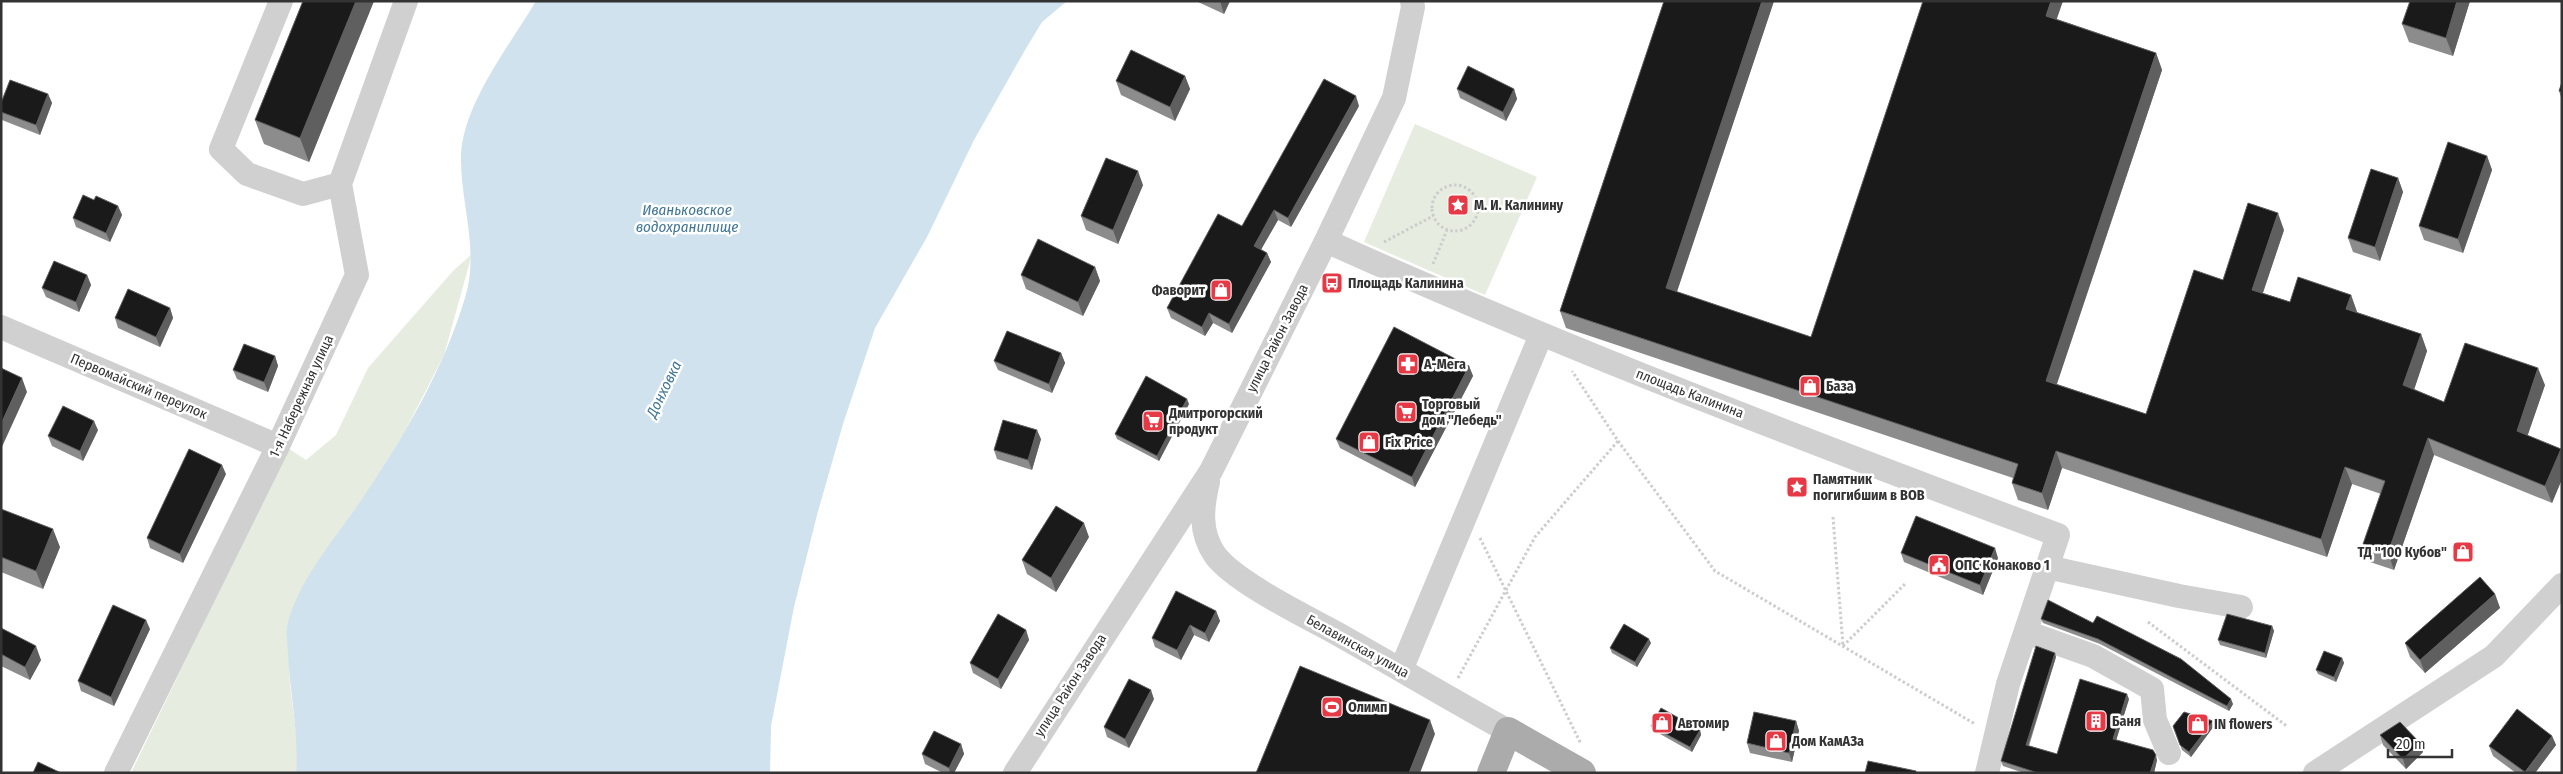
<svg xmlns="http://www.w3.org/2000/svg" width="2563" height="774" font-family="'Fira Sans Condensed',sans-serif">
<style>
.green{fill:#e6ecdf}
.water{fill:#cfe2ee}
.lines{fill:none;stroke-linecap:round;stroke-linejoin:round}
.path{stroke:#cdcdcd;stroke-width:3;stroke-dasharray:2.5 2.5;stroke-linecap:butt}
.minor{stroke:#d0d0d0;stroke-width:24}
.major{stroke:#ababab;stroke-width:28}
.wall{fill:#8c8c8c}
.shaded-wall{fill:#5f5f5f}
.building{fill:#1a1a1a;stroke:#5f5f5f}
.labels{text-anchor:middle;stroke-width:5;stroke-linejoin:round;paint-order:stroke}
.poi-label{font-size:14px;font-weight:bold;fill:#333;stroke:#fff;text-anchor:start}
.street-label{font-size:14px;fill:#333;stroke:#fff}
.water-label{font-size:15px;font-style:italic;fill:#3f7597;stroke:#fff}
</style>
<rect width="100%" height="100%" fill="#fff"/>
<path class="green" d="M1415,124L1537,177L1485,295L1364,242Z
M472,254L444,355L404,433L287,624L290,685L298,749L296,773H131L288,448L306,460L336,435L368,368L453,271Z"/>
<path class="water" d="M536,1H1067L1042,22L1025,50L974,140L927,237L875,328L843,424L817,515L794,607L771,726L770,773H296C299,734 290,694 288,655C288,645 285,631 288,622C302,574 337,537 364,496C405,435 444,368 465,298C480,250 460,204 461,155C463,104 510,45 536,1Z"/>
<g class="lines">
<path class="path" d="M1432 208a23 23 0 1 1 46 0a23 23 0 1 1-46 0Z
M1384,242L1433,216
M1433,264L1447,230
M1618,441L1715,571L1975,724
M1833,517L1843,646
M1480,538L1581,744
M2148,622L2288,727
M1843,646L1905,584
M1458,678L1535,537L1618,441L1572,371"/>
<path class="minor" d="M281,1L221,149L247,174L303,194L340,184
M1326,241C1566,349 1812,443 2058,535L2008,684L1987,773
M1,327L278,446
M1208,482C1202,507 1199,532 1215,555C1235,582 1305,616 1336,633C1393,665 1450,699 1508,731
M2047,567L2179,596L2241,607
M2026,632L2093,656L2152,689L2155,720L2169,753
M1401,670L1541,335
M116,773L278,446L357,275L340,184L406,1
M1015,773L1211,471L1326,241L1394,98L1413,7L1412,1
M2315,773L2494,656L2562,585"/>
<path class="major" d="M1491,773L1508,731L1582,773"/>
</g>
<path class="wall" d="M303,1H374L309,162L264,144L255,120Z
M1196,1H1230L1224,14Z
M1664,1H1774L1677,292L1811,337L2057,19L2156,53L2162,70L2057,384L2146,414L2223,280L2284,230L2263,293L2290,302L2351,295L2357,312L2421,334L2427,351L2414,389L2444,402L2545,385L2527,436L2562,453V479L2552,503L2434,455L2394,570L2370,562L2363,544L2381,494L2352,484L2327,557L2062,468L2048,510L2018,500L2012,483L2013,478L1566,328L1560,311Z
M2470,1L2453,56L2409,42L2402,24Z
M1185,76L1190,89L1175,121L1121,95L1116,81Z
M2562,82V100L2559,91Z
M1457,89H1514L1517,99L1506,121L1460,98Z
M48,94L52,103L40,135L2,120L1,103Z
M1359,106L1291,227L1278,220L1261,249L1267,253L1271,262L1232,333L1213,323L1205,336L1171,318L1167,308L1242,226Z
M2487,156L2492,170L2463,253L2424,240L2419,226Z
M2398,178L2403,192L2380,261L2353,252L2348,238Z
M1143,185L1118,244L1086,230L1081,216Z
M94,200L118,206L122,215L110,242L76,227L73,218Z
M1095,267L1100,281L1083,316L1026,289L1021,275Z
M87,275L91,285L79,312L46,297L42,288Z
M170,308L173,318L160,347L118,328L115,318Z
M1061,353L1065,363L1052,393L998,370L994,361Z
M275,356L278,366L268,392L237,379L233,370Z
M1469,366L1473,376L1415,487L1340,448L1336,439Z
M1189,404L1159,461L1117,439L1115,434Z
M98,430L83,461L52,446L48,436Z
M1041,439L1032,470L997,459L994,450Z
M226,474L183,563L150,548L147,538Z
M1,509L60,547L43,589L1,572Z
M1089,537L1056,592L1027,574L1022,560Z
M1901,553L1998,558L1983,595L1904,562Z
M2495,594L2500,608L2425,673L2410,657L2405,643Z
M1216,611L1220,621L1209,642L1194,635L1181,660L1155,647L1152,638Z
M2041,619L2093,623L2233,704L2229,711L2100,644L2043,623Z
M2272,626L2274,631L2266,658L2220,645L2218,640Z
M1,628L41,660L30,680L1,666Z
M150,629L114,706L81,691L78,681Z
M1026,630L1029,640L1001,689L973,673L970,663Z
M1651,643L1637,667L1612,653L1610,648Z
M2056,657L2029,746L2057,754L2129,699L2116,740L2157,760L2154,773H2024L2003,766L2001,761Z
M2342,658L2344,663L2336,682L2318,674L2316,670Z
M1154,699L1129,748L1107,737L1104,727Z
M1796,721L1799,731L1792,762L1750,753L1747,743Z
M2213,721L2214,726L2191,757L2182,750L2173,726Z
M1651,726L1700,730L1701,735L1692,752L1653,730Z
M2380,735L2420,743L2423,752L2406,769L2383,745Z
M2552,736L2556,745L2535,773H2516L2493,756L2489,746Z
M961,744L964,754L954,773H943L925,764L922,754Z"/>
<path class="shaded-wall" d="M356,1H374L309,162L300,138Z
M1220,1H1230L1224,14Z
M1762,1H1774L1672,306L1666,288Z
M2051,1H2063L2052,33L2046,16Z
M2457,1H2470L2453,56L2446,38Z
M2156,53L2162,70L2052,398L2046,381Z
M1185,76L1190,89L1175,121L1170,107Z
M1514,89L1517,99L1506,121L1503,112Z
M48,94L52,103L40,135L36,125Z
M1356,96L1359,106L1291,227L1288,218Z
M2487,156L2492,170L2463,253L2458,239Z
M1138,171L1143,185L1118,244L1113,230Z
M2398,178L2403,192L2380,261L2375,247Z
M118,206L122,215L110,242L106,233Z
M1274,210L1278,220L1258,255L1254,246Z
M2278,213L2284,230L2258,307L2252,290Z
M1267,253L1271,262L1232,333L1229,324Z
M1095,267L1100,281L1083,316L1078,302Z
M87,275L91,285L79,312L76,302Z
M2351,295L2357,312L2353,326L2346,309Z
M170,308L173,318L160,347L156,337Z
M1209,313L1213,323L1205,336L1202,327Z
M2421,334L2427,351L2410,402L2403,385Z
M1061,353L1065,363L1052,393L1049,384Z
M275,356L278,366L268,392L264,382Z
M1469,366L1473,376L1415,487L1412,477Z
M2538,368L2545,385L2523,449L2517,431Z
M22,378L27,392L1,449V424Z
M1187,399L1189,404L1159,461L1157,456Z
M94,421L98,430L83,461L80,451Z
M1037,430L1041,439L1032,470L1028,460Z
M2428,438L2434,455L2394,570L2388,553Z
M2561,449L2562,453V479L2552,503L2545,486Z
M2056,451L2062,468L2048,510L2042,493Z
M222,465L226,474L183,563L180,554Z
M2345,467L2352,484L2327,557L2321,539Z
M1084,523L1089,537L1056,592L1051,578Z
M53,529L60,547L43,589L36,571Z
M1995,548L1998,558L1983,595L1980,585Z
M2495,594L2500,608L2425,673L2420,660Z
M1216,611L1220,621L1209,642L1205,633Z
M146,620L150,629L114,706L111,697Z
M1190,625L1194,635L1181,660L1177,650Z
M2272,626L2274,631L2266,658L2265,653Z
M1026,630L1029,640L1001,689L998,679Z
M1649,639L1651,643L1637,667L1635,662Z
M36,646L41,660L30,680L25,667Z
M2055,653L2056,657L2027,749L2026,745Z
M2342,658L2344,663L2336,682L2334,677Z
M1151,690L1154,699L1129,748L1125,739Z
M2127,694L2129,699L2115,744L2113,739Z
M2231,699L2233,704L2229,711L2227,706Z
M1430,720L1435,734L1420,773H1409Z
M1796,721L1799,731L1792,762L1789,753Z
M2213,721L2214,726L2191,757L2189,752Z
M1700,730L1701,735L1692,752L1690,747Z
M2552,736L2556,745L2535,773H2525Z
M2420,743L2423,752L2406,769L2403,759Z
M961,744L964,754L954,773H950L949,768Z
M2156,755L2157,760L2154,773H2150Z"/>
<path class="building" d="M303,1H356L300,138L255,120Z
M1664,1H1762L1666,288L1811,337L1923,1H2051L2046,16L2156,53L2046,381L2146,414L2194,270L2223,280L2248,203L2278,213L2252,290L2290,302L2298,277L2351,295L2346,309L2421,334L2403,385L2444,402L2465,343L2538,368L2517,431L2561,449L2545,486L2428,438L2388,553L2363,544L2385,481L2345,467L2321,539L2056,451L2042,493L2012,483L2018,464L1560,311Z
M2410,1H2457L2446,38L2402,24Z
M1131,50L1185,76L1170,107L1116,81Z
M1468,66L1514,89L1503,112L1457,89Z
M1324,79L1356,96L1288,218L1274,210L1254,246L1267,253L1229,324L1209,313L1202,327L1167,308L1218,214L1242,226Z
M10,80L48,94L36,125L1,112V103Z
M2562,82V92L2559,91Z
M2448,142L2487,156L2458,239L2419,226Z
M1106,158L1138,171L1113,230L1081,216Z
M2371,169L2398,178L2375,247L2348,238Z
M83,195L94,200L96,196L118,206L106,233L73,218Z
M1038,239L1095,267L1078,302L1021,275Z
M54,261L87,275L76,302L42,288Z
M128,289L170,308L156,337L115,318Z
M1394,327L1469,366L1412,477L1336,439Z
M1007,331L1061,353L1049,384L994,361Z
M244,344L275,356L264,382L233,370Z
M1,368L22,378L1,424Z
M1146,376L1187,399L1157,456L1115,434Z
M63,406L94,421L80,451L48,436Z
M1003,420L1037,430L1028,460L994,450Z
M189,449L222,465L180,554L147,538Z
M1056,506L1084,523L1051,578L1022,560Z
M1,509L53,529L36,571L1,557Z
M1916,516L1995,548L1980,585L1901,553Z
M2480,577L2495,594L2420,660L2405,643Z
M1176,591L1216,611L1205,633L1190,625L1177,650L1152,638Z
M2048,600L2093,623L2097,616L2181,659L2231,699L2227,706L2098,639L2041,619Z
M113,605L146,620L111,697L78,681Z
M998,614L1026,630L998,679L970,663Z
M2227,614L2272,626L2265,653L2218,640Z
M1624,624L1649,639L1635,662L1610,648Z
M1,628L36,646L25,667L1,654Z
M2036,646L2055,653L2026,745L2057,754L2080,679L2127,694L2113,739L2153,750L2156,755L2150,773H2038L2001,761Z
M2324,651L2342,658L2334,677L2316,670Z
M1300,666L1430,720L1409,773H1256Z
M1129,679L1151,690L1125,739L1104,727Z
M1661,708L1700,730L1690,747L1651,726Z
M2517,709L2552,736L2525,772L2489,746Z
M1754,712L1796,721L1789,753L1747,743Z
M2184,712L2213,721L2189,752L2180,745L2173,726Z
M2400,722L2420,743L2403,759L2380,735Z
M934,731L961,744L949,768L922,754Z
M1868,761L1916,771V773H1865Z
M38,762L61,773H33Z"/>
<defs>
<g id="sight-square" transform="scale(1.125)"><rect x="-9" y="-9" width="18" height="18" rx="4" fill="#e63946" stroke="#fff"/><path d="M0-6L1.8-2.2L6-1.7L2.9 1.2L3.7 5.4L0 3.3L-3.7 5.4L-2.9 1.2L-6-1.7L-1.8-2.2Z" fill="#fff"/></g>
<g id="bus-square" transform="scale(1.125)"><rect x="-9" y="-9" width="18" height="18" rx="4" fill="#e63946" stroke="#fff"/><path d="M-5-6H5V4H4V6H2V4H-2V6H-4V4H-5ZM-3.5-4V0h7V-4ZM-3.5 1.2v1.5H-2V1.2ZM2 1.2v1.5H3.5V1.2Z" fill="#fff"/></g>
<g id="shop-square" transform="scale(1.125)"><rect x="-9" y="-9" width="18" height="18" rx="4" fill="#e63946" stroke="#fff"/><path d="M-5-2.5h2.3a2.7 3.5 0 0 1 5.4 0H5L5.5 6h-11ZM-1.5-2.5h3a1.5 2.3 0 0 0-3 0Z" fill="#fff"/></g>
<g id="pharmacy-square" transform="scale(1.125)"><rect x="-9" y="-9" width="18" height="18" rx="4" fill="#e63946" stroke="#fff"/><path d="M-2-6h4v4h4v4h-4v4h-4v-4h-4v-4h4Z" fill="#fff"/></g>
<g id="supermarket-square" transform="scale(1.125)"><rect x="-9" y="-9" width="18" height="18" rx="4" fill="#e63946" stroke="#fff"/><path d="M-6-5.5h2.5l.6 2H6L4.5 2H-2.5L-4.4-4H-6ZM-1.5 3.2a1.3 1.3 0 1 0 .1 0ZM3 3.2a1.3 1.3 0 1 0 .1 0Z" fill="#fff"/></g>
<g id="civic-square" transform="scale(1.125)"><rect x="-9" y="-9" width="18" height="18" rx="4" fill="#e63946" stroke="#fff"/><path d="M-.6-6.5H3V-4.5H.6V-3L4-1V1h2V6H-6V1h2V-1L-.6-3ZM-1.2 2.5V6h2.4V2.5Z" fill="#fff"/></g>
<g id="stadium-square" transform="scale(1.125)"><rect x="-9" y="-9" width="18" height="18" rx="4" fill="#e63946" stroke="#fff"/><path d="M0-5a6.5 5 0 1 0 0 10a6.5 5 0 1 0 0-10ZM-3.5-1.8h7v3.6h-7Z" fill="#fff"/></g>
<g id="building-square" transform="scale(1.125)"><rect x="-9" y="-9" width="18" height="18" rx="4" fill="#e63946" stroke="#fff"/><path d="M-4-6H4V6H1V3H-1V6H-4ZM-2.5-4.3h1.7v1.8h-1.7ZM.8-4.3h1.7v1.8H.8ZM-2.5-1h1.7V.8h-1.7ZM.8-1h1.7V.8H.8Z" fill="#fff"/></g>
</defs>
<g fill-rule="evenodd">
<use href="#sight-square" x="1458" y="205"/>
<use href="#bus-square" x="1332" y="283"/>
<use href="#shop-square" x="1221" y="290"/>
<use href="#pharmacy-square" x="1408" y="364"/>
<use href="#shop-square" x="1810" y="386"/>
<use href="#supermarket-square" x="1406" y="412"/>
<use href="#supermarket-square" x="1153" y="421"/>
<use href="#shop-square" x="1369" y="442"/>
<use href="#sight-square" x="1797" y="487"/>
<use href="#shop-square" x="2463" y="552"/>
<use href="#civic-square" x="1939" y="565"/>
<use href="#stadium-square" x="1332" y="707"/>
<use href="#building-square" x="2096" y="721"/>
<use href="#shop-square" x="1662" y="723"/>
<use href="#shop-square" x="2198" y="724"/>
<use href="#shop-square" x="1776" y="741"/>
</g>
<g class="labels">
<g class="poi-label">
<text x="1474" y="210">М. И. Калинину</text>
<text x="1348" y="288">Площадь Калинина</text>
<text x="1205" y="295" text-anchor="end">Фаворит</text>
<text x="1424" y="369">А-Мега</text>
<text x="1826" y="391">База</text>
<text x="1422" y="409">Торговый<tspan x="1422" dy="16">дом "Лебедь"</tspan></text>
<text x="1169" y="418">Дмитрогорский<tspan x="1169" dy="16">продукт</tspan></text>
<text x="1385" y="447">Fix Price</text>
<text x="1813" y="484">Памятник<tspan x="1813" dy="16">погигибшим в ВОВ</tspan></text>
<text x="2447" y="557" text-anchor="end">ТД "100 Кубов"</text>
<text x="1955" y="570">ОПС Конаково 1</text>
<text x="1348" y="712">Олимп</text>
<text x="2112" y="726">Баня</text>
<text x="1678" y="728">Автомир</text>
<text x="2214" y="729">IN flowers</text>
<text x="1792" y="746">Дом КамАЗа</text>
</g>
<g class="street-label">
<text transform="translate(1277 338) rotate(-63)" y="5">улица Район Завода</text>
<text transform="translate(139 386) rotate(23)" y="5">Первомайский переулок</text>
<text transform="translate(1690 393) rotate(21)" y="5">площадь Калинина</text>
<text transform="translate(301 396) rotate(-65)" y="5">1-я Набережная улица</text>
<text transform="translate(1358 646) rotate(29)" y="5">Белавинская улица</text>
<text transform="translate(1070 685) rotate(-57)" y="5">улица Район Завода</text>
</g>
<g class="water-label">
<text x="687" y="215">Иваньковское<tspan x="687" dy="17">водохранилище</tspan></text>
<text transform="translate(664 389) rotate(-64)" y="5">Донховка</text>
</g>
</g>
<rect width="2563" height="774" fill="none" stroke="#333333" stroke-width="5"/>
<path d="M2388 749v8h64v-8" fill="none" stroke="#333333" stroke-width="2.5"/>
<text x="2396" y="749" font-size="15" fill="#333333" stroke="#ffffff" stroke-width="4" paint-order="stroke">20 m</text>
</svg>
